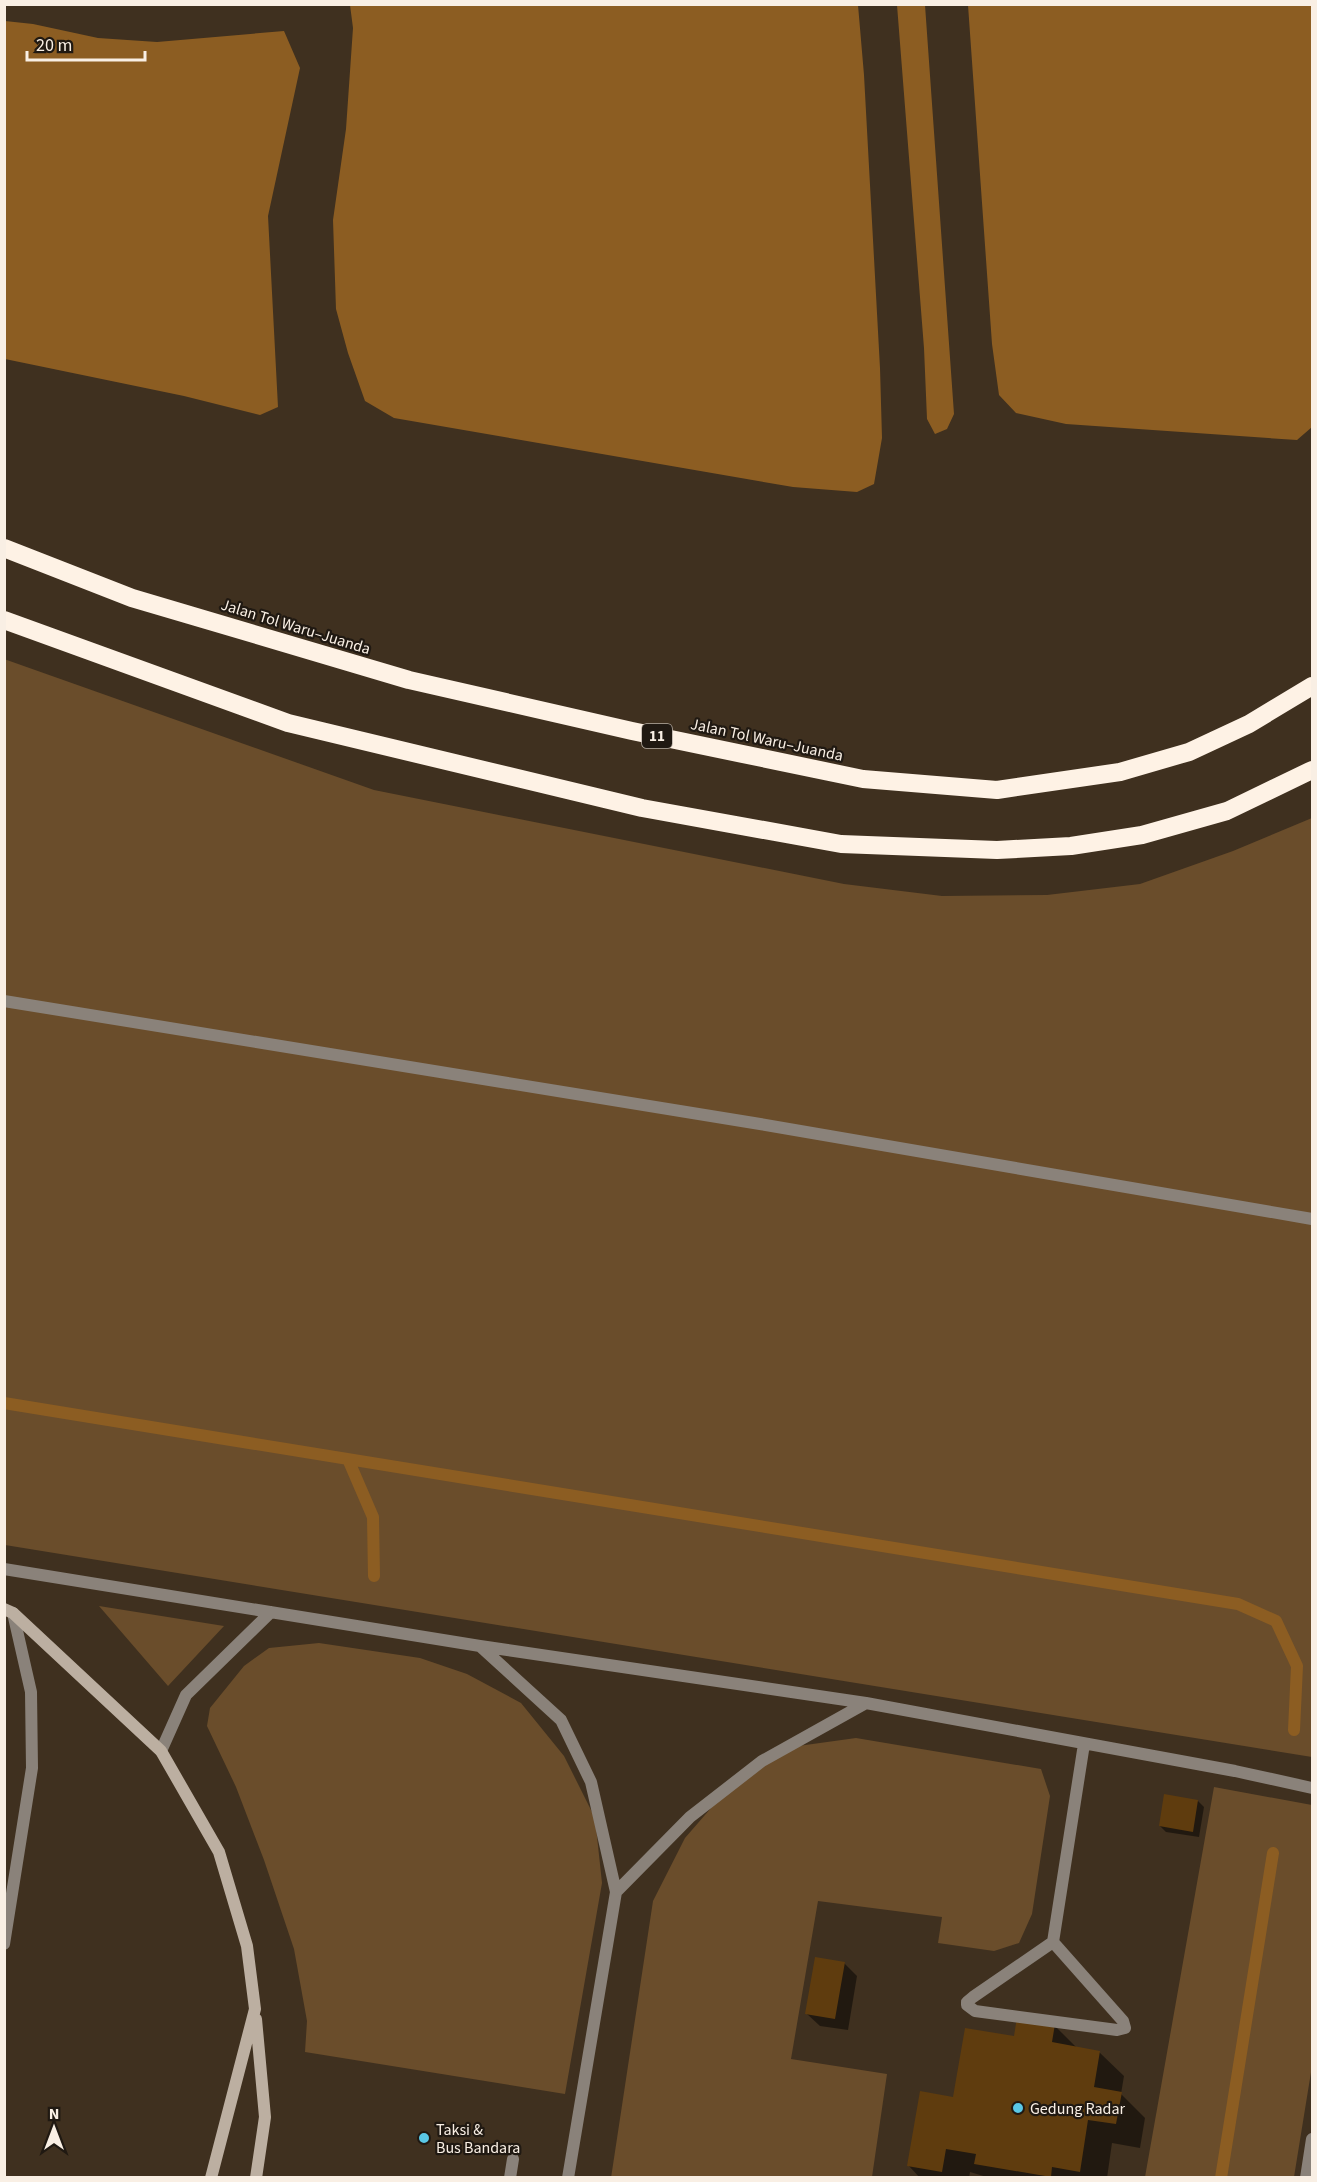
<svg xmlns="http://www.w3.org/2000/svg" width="1317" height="2182" font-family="'Source Sans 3',sans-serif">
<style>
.grass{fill:#6a4d2b}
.water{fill:#8c5d22}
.shadow{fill:#0007}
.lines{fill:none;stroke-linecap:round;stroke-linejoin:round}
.stream{stroke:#8c5d22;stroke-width:12}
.building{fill:#5f3c0e}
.lane{stroke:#8a827a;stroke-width:12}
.secondary{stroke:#bcafa1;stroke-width:12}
.highway{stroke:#fef2e5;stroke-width:18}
.poi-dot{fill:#5ac8e6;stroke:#201912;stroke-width:2}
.labels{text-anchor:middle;stroke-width:4.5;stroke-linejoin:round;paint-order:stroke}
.shield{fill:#201912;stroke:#b8afa5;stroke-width:1.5}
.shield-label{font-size:15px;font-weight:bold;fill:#f9efe4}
.street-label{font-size:16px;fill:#f9efe4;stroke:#201912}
.poi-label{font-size:16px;fill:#f9efe4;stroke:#201912;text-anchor:start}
</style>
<rect width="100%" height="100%" fill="#3f301f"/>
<path class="grass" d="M4,659L374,790L844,884L942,896L1047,895L1140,884L1233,851L1312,818V1757L5,1545Z
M99,1606L224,1626L168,1686Z
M319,1643L420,1658L467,1674L521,1703L564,1756L595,1818L602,1883L565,2094L305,2052L307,2021L294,1949L264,1860L236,1787L207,1726L210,1708L244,1666L269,1648Z
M856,1738L1041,1769L1050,1796L1032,1914L1019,1943L994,1951L938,1943L942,1917L818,1901L791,2059L887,2074L872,2177L611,2178L653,1901L685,1838L731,1785L791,1747Z
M1214,1787L1312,1805V2066L1294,2177H1145Z"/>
<path class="water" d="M350,5H858L864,75L880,368L882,438L874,484L857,492L793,487L394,418L365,401L348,353L336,309L333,220L346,129L353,28Z
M897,5H925L954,414L947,429L935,434L927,419L924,348Z
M968,5H1312V427L1297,440L1066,424L1016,413L999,395L992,344Z
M5,21L33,24L98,38L157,42L284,31L300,68L268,216L278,407L260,415L184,396L5,359Z"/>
<path class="shadow" d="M1198,1801L1204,1807L1199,1837L1166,1832L1160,1826Z
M844,1963L857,1976L848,2030L820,2026L807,2014Z
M1054,2025L1077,2048L1099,2052L1124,2076L1121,2094L1145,2118L1140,2148L1112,2143L1107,2178H990L970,2172L969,2178H920L909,2166L1015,2037Z"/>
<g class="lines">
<path class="stream" d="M4,1403L1238,1604L1276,1621L1297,1666L1294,1730
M348,1459L373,1517L374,1576
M1221,2178L1273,1853"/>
</g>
<path class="building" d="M1164,1794L1198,1800L1193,1832L1159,1826Z
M815,1957L845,1962L835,2019L805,2014Z
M1017,2017L1055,2024L1052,2042L1100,2051L1094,2087L1122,2092L1116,2124L1088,2120L1080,2172L1052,2167L1051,2177L974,2164L976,2154L946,2149L942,2172L907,2166L920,2091L953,2097L965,2028L1014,2036Z"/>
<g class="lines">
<path class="lane" d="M4,1001L760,1124L1312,1219
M4,1569L480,1646L866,1703L1235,1771L1312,1788
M480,1646L561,1720L591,1782L616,1892L568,2178
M161,1751L186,1695L271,1612
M616,1892L690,1817L762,1761L866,1703
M1053,1942L1123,2021L1125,2028L1117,2030L975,2011L967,2005V2002L973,1997L1053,1942L1084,1744
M4,1944L32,1768L31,1692L13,1613
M510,2178L513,2159
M1306,2178L1312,2139"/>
<path class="secondary" d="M4,1609L13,1613L161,1751L219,1852L247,1946L255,2009L211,2178
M256,2178L265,2117L256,2019"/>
<path class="highway" d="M4,548L132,598L409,680L632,731L863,779L997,790L1120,772L1189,752L1249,724L1312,686
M4,620L288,723L642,808L841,844L997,850L1071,846L1142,835L1227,811L1312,770"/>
</g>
<g class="poi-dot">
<circle cx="1018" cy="2108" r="6"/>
<circle cx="424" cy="2138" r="6"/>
</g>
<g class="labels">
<rect class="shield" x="642" y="724" width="30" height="24" rx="4.5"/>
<g class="shield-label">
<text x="657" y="741">11</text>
</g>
<g class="street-label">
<text transform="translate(296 626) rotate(17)" y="6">Jalan Tol Waru–Juanda</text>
<text transform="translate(767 739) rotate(12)" y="6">Jalan Tol Waru–Juanda</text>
</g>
<g class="poi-label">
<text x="1030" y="2114">Gedung Radar</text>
<text x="436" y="2135">Taksi &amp;<tspan x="436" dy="18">Bus Bandara</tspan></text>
</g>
</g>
<rect width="1317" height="2182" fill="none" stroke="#f9efe4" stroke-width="12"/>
<g transform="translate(54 2128)" stroke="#201912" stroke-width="4.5" paint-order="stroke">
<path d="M0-4.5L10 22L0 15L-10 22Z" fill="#f9efe4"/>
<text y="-9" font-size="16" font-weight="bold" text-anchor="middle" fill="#f9efe4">N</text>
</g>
<path d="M27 51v9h118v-9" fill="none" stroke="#f9efe4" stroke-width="3"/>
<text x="36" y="51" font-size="18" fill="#f9efe4" stroke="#201912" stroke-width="4.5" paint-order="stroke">20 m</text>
</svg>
